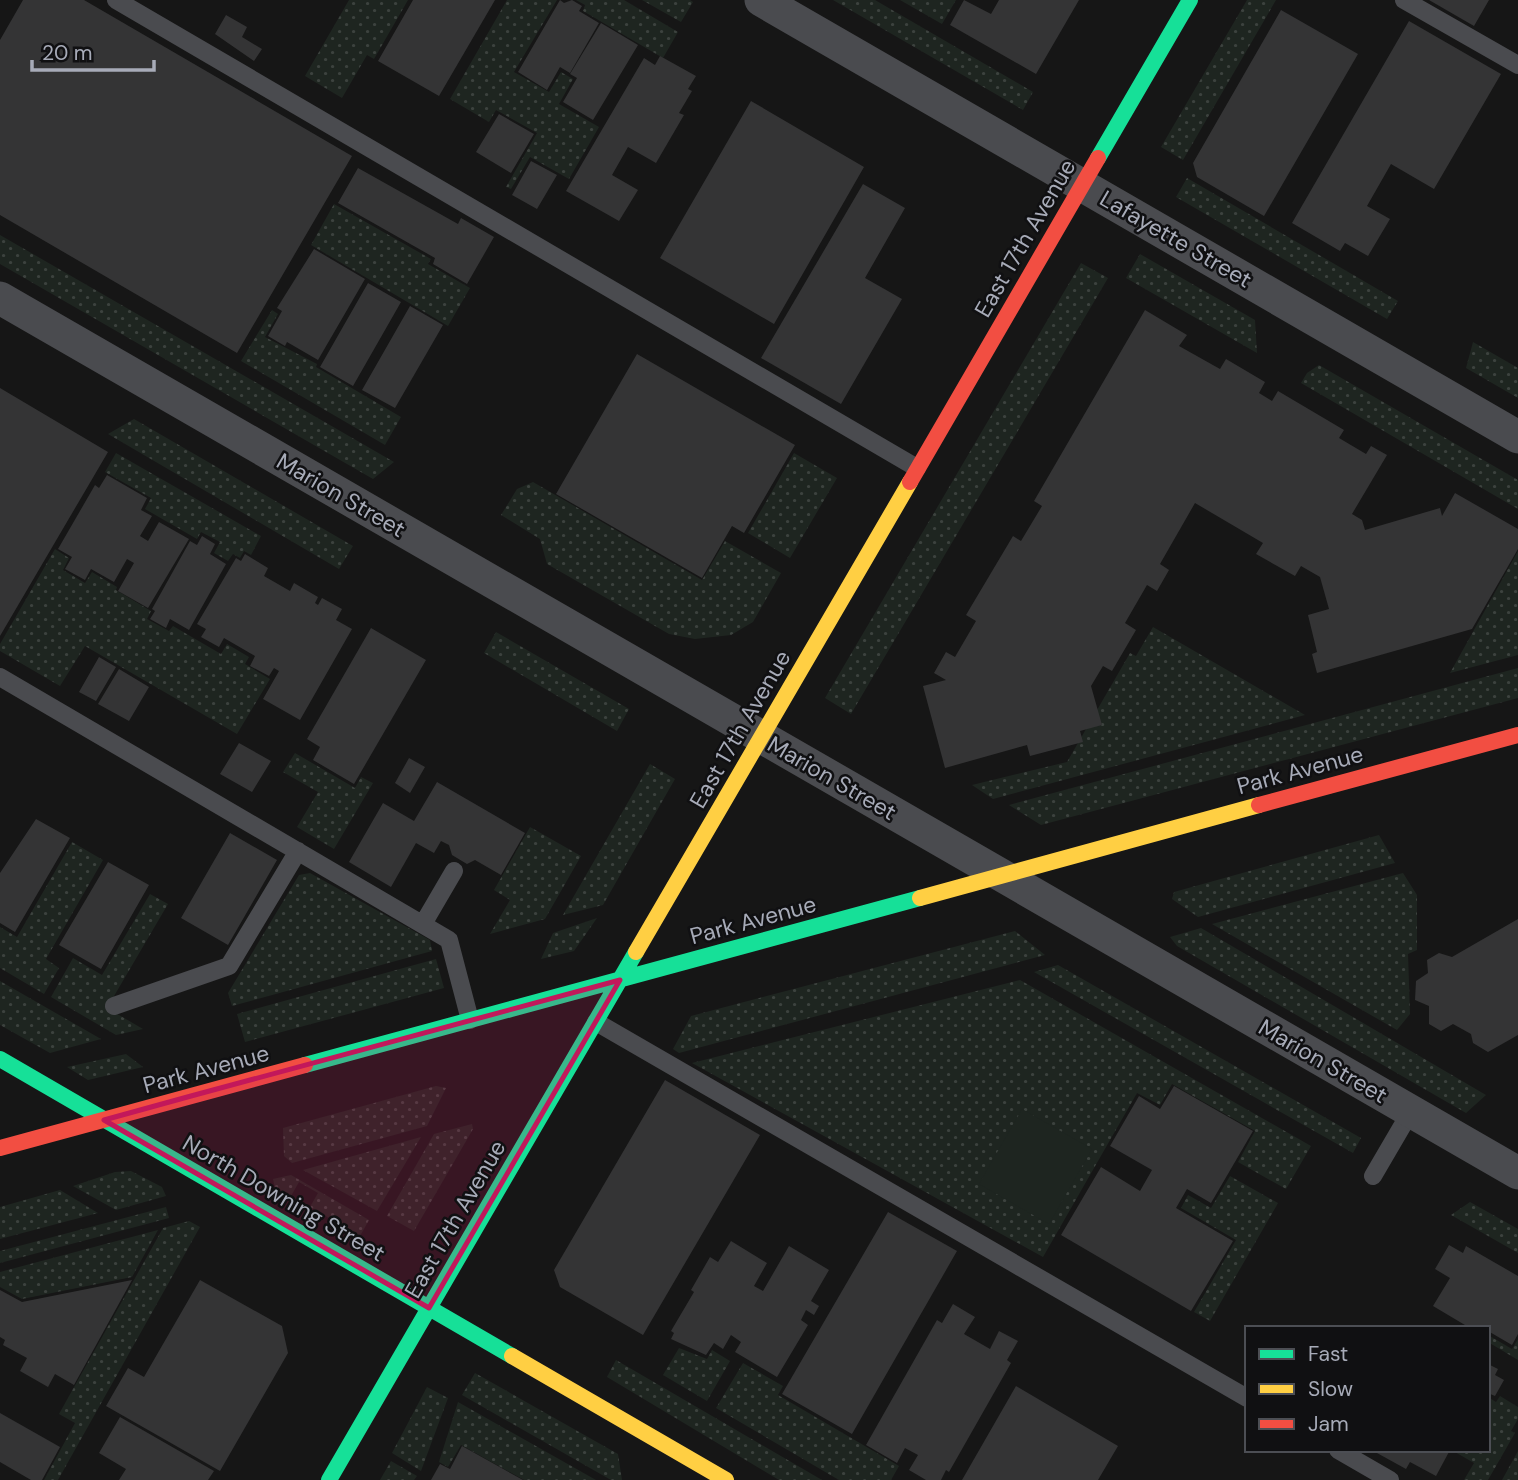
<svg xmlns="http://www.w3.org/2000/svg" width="1518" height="1480" font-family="'DM Sans',sans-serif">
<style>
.green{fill:url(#green-dots)}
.pitch{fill:#1e2520}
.building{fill:#343435}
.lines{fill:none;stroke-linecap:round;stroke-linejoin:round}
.lane{stroke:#4a4b4f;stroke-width:18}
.street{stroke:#4a4b4f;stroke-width:33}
.fast{stroke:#16e098;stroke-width:16}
.slow{stroke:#ffcf43;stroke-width:16}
.jam{stroke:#f24e42;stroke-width:16}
.marked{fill:#c2185b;fill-opacity:0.2;stroke:#c2185b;stroke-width:5;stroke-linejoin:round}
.labels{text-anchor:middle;stroke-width:5;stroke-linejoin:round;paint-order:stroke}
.street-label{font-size:23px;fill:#a7abb8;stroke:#101012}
</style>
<defs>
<pattern id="green-dots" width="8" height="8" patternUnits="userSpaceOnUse" patternTransform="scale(1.75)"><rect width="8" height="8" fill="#1e2520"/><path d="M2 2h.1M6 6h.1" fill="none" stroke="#3c423e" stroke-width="1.8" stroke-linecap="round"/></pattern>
</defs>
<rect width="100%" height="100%" fill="#161616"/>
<path class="green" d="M349,0H408L374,59L367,55L342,98L305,76Z
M507,0H557L514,72L549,92L561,72L573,79L559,104L599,127L569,179L530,157L511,189L506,187L537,133L496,110L489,122L450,99Z
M576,0H624L678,32L663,58L583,11L585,5Z
M642,0H690L693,2L681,22Z
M833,0H875L1033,92L1023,110Z
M900,0H956L942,24Z
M1247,0H1276L1183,160L1161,147Z
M1187,178L1398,301L1387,319L1176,197Z
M334,204L431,259L428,264L470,288L448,326L311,245Z
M0,235L394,462L373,479L0,264Z
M1140,254L1255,320L1257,353L1126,278Z
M1081,263L1108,278L851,714L825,698Z
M272,310L278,314L265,337L317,364L316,367L401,417L385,445L241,361Z
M1473,342L1518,368V398L1466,368Z
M1319,365L1518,480V509L1301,383L1307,373Z
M134,419L353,546L339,569L108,434Z
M116,453L261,536L251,555L244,551L240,558L233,554L228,561L214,553L220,542L201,532L197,539L145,509L151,498L105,472Z
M794,453L837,478L790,558L748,533Z
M533,482L702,580L725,541L781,573L753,622L731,635L695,639L669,634L547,564L540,539L501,515L517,489Z
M55,549L69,558L63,570L85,583L92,572L117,587L116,590L151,611L147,619L169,631L173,626L221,654L227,644L249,657L245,664L270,679L237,734L85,646L60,686L0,651V644Z
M1518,551V655L1450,673Z
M1153,627L1305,715L993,799L972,785L1067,762L1130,653L1136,656Z
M496,632L629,709L617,731L484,653Z
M1518,668V698L1041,825L1009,805Z
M295,753L355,788L361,777L373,783L334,849L297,827L318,792L283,772Z
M650,764L675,779L603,905L563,915Z
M530,827L581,856L545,919L490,934L510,900L494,890Z
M1379,835L1395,863L1198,917L1172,899L1174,892Z
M72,842L103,860L46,959L59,968L44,994L0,968V927L17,937Z
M310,873L430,940L432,951L232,1006L228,993L299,875Z
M1403,873L1417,895V950L1408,954L1410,1014L1397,1030L1212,924Z
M150,894L168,904L107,1008L143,1029L116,1035L51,997L73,958L102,975Z
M597,918L574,951L541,959L553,933Z
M1201,928L1486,1095L1466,1113L1177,946L1170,937Z
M1015,931L1045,955L679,1053L673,1049L691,1016Z
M436,959L444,988L245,1042L237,1014Z
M1058,965L1361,1138L1353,1153L1034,972Z
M1020,980L1311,1146L1286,1189L1238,1162L1255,1131L1172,1084L1160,1105L1137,1093L1043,1257L692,1063Z
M0,981L101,1039L50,1053L0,1025Z
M126,1054L143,1067L88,1080L67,1067Z
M436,1086L446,1088L427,1126L292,1163L284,1156L283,1128Z
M472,1124L473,1129L414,1231L387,1216L434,1134Z
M421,1137L377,1211L303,1170Z
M131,1171L162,1187L166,1196L116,1210L73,1186L115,1172Z
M291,1175L369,1220L360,1236L310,1207L318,1193L299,1182L291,1196L275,1188L273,1179Z
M1230,1176L1278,1203L1210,1321L1194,1312L1236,1240L1181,1208L1188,1195L1211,1208Z
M60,1190L98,1213L0,1239V1207Z
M1470,1202L1518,1229V1253L1451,1215Z
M166,1207L169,1218L0,1263V1251Z
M189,1221L200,1227L58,1480H44L75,1423L59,1414L163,1228Z
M158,1230L132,1277L22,1299L0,1287V1272Z
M1488,1335L1512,1349L1518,1339V1360L1488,1342Z
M679,1348L707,1359L712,1350L730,1361L707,1401L663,1375Z
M616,1360L822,1480H779L607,1377Z
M743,1363L783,1386L778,1395L899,1466L891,1480H839L716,1408Z
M475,1373L618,1454L622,1480H611L462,1395Z
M427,1387L448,1398L421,1471L392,1453Z
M1500,1396L1518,1407V1419L1511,1431L1515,1433L1488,1480H1464L1474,1463L1455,1452L1488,1450V1397L1496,1402Z
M458,1402L596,1480H524L461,1445L448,1467L439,1462Z
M1518,1451V1480H1502Z
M391,1461L417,1476L414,1480H380Z"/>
<path class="pitch" d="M1022,1109L1092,1149L1049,1224L979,1184Z"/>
<path class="building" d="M23,0H84L352,156L237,353L0,215V40Z
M413,0H495L439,96L378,61Z
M560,0L564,3L572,0L582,6L579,11L599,23L570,73L560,67L547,90L518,72Z
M964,0L991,14L999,0H1079L1036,74L950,25Z
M1429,0H1489L1474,26Z
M1281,10L1358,54L1264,216L1197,177L1193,163Z
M226,15L247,27L242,37L262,49L254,61L215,34Z
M1409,21L1501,74L1434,189L1391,164L1367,206L1390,219L1368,256L1345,243L1340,251L1292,223Z
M601,23L638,45L593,120L563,102L577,78L570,74Z
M660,56L696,76L688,89L692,91L679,113L684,115L656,163L628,147L612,175L638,190L619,221L566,191L644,58L655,65Z
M751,101L864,167L774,324L660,258Z
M499,114L534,134L511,173L476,152Z
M531,161L557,175L537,209L512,195Z
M358,168L458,224L461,218L494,237L467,284L433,264L435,258L338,203Z
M863,184L905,208L865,278L902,299L841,404L761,358Z
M314,249L365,279L318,360L287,342L285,346L268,336L282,311L277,308Z
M368,283L401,302L353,386L320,367Z
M410,306L443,325L395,408L362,390Z
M1145,310L1187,335L1179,346L1220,369L1226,359L1265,382L1259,393L1272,401L1278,391L1344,430L1339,438L1366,454L1371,446L1387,455L1352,514L1362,520L1365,530L1440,508L1442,516L1455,493L1518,529V549L1472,629L1317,673L1312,654L1317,652L1308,615L1329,609L1320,577L1301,566L1295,576L1256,554L1263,543L1195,503L1160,564L1169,570L1157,591L1147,585L1125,623L1136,630L1112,671L1103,666L1091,686L1102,725L1080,731L1083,742L1030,756L1027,745L945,768L923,686L946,680L934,673L946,652L955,657L976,621L966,615L1013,536L1021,541L1042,506L1034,501Z
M637,354L795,445L744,533L732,526L702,578L556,494Z
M0,388L108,452L0,636Z
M107,475L147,498L141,510L152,516L140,536L148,541L159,522L189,539L148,608L118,591L134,563L127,559L114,582L91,569L85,580L65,569L72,557L58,549L95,485L99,488Z
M202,536L215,544L210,554L226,564L189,630L170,619L166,628L150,619L155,611L152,609L190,541L197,545Z
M245,554L268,568L264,576L290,591L294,583L318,597L315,603L318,605L322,598L342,609L336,620L352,629L300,720L263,699L279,671L274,668L269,676L250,666L255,656L224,638L219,647L201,637L206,629L197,624L236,558L241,561Z
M371,628L426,660L354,784L313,760L320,747L307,739Z
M99,657L116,667L96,701L79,692Z
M119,669L149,687L129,721L98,704Z
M239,743L271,761L252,792L220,774Z
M409,758L425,767L410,793L395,783Z
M437,782L525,833L501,875L475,860L467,864L452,855L449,845L441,841L434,853L416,843L391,887L349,862L383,803L414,821Z
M36,819L70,838L15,932L0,923V873Z
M230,833L277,860L228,945L181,918Z
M108,862L149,885L101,969L59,945Z
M1518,919V1035L1488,1052L1473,1043L1471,1034L1453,1024L1441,1031L1429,1024V1006L1415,1000L1416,981L1428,973L1427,960L1439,953L1452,957Z
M665,1080L760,1135L643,1335L560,1287L554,1270Z
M1174,1086L1253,1131L1211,1203L1187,1189L1176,1208L1233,1241L1191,1311L1061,1235L1101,1167L1140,1191L1152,1170L1110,1146L1139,1096L1160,1109Z
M888,1212L957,1251L852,1434L782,1394Z
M731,1241L767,1263L754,1286L763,1291L789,1246L829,1270L811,1301L819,1306L814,1315L806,1310L801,1320L808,1325L777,1377L735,1352L741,1342L731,1335L723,1349L714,1343L706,1355L671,1339L674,1333L671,1331L694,1292L691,1290L710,1257L718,1262Z
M1449,1245L1463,1253L1466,1246L1518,1276V1334L1512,1345L1488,1331V1328H1470L1433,1306L1450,1278L1435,1269Z
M132,1280L74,1385L55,1374L48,1387L20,1371L27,1358L3,1345L5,1340L0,1337V1290L22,1302Z
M200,1280L282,1326L288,1353L220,1471L106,1406L128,1368L144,1377Z
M953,1304L975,1317L964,1334L990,1349L999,1331L1018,1341L1007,1360L1011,1363L949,1472L946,1470L941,1480H926L909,1470L918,1455L905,1448L897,1463L866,1445L937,1320L942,1323Z
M1488,1364L1498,1369L1495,1375L1504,1380L1495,1396L1488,1393Z
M1016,1386L1118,1446L1098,1480H962Z
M0,1413L60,1447L42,1480H31L0,1462Z
M120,1417L214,1471L208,1480H119L126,1469L99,1453Z
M462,1446L523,1480H431L440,1464L450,1469Z
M1379,1450H1450L1436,1476L1410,1462L1406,1469L1377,1453Z"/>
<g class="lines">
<path class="lane" d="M116,0L917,468
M1404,0L1518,65
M0,677L449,940L470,1020
M423,924L454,871
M114,1006L229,966L298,851
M596,1022L1247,1398
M1373,1176L1411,1111
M1338,1450L1390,1480"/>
<path class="street" d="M761,0L1518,437
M0,298L1518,1173"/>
<path class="fast" d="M1098,158L1190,0
M0,1059L512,1356
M305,1065L920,898
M329,1480L636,952"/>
<path class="slow" d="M920,898L1259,805
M636,952L910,482
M512,1356L726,1480"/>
<path class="jam" d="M910,482L1098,158
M1259,805L1518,735
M0,1148L305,1065"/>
</g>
<path class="marked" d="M620,980L429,1308L104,1120L191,1096Z"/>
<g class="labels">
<g class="street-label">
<text transform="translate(1025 238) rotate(-60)" y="8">East 17th Avenue</text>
<text transform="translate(1176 239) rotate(30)" y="8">Lafayette Street</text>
<text transform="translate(341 495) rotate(30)" y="8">Marion Street</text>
<text transform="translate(740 729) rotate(-60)" y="8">East 17th Avenue</text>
<text transform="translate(1300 770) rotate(-15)" y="8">Park Avenue</text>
<text transform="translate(832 778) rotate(30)" y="8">Marion Street</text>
<text transform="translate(753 920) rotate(-15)" y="8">Park Avenue</text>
<text transform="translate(1323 1061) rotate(30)" y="8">Marion Street</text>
<text transform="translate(206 1069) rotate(-15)" y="8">Park Avenue</text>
<text transform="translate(284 1198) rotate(30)" y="8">North Downing Street</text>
<text transform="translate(455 1219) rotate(-60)" y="8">East 17th Avenue</text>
</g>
</g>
<rect x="1245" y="1326" width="245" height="126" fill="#101012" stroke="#4c4e54" stroke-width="2"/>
<rect x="1259" y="1349" width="35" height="10" fill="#16e098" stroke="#4c4e54" stroke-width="2"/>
<text x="1308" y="1361" font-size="21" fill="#a7abb8">Fast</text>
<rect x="1259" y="1384" width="35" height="10" fill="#ffcf43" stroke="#4c4e54" stroke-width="2"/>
<text x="1308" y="1396" font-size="21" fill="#a7abb8">Slow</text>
<rect x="1259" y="1419" width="35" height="10" fill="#f24e42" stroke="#4c4e54" stroke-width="2"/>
<text x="1308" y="1431" font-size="21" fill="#a7abb8">Jam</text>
<path d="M32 60v10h122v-10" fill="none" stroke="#a7abb8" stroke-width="3.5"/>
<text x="42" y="60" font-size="21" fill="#a7abb8" stroke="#101012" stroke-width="5" paint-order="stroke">20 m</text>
</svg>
